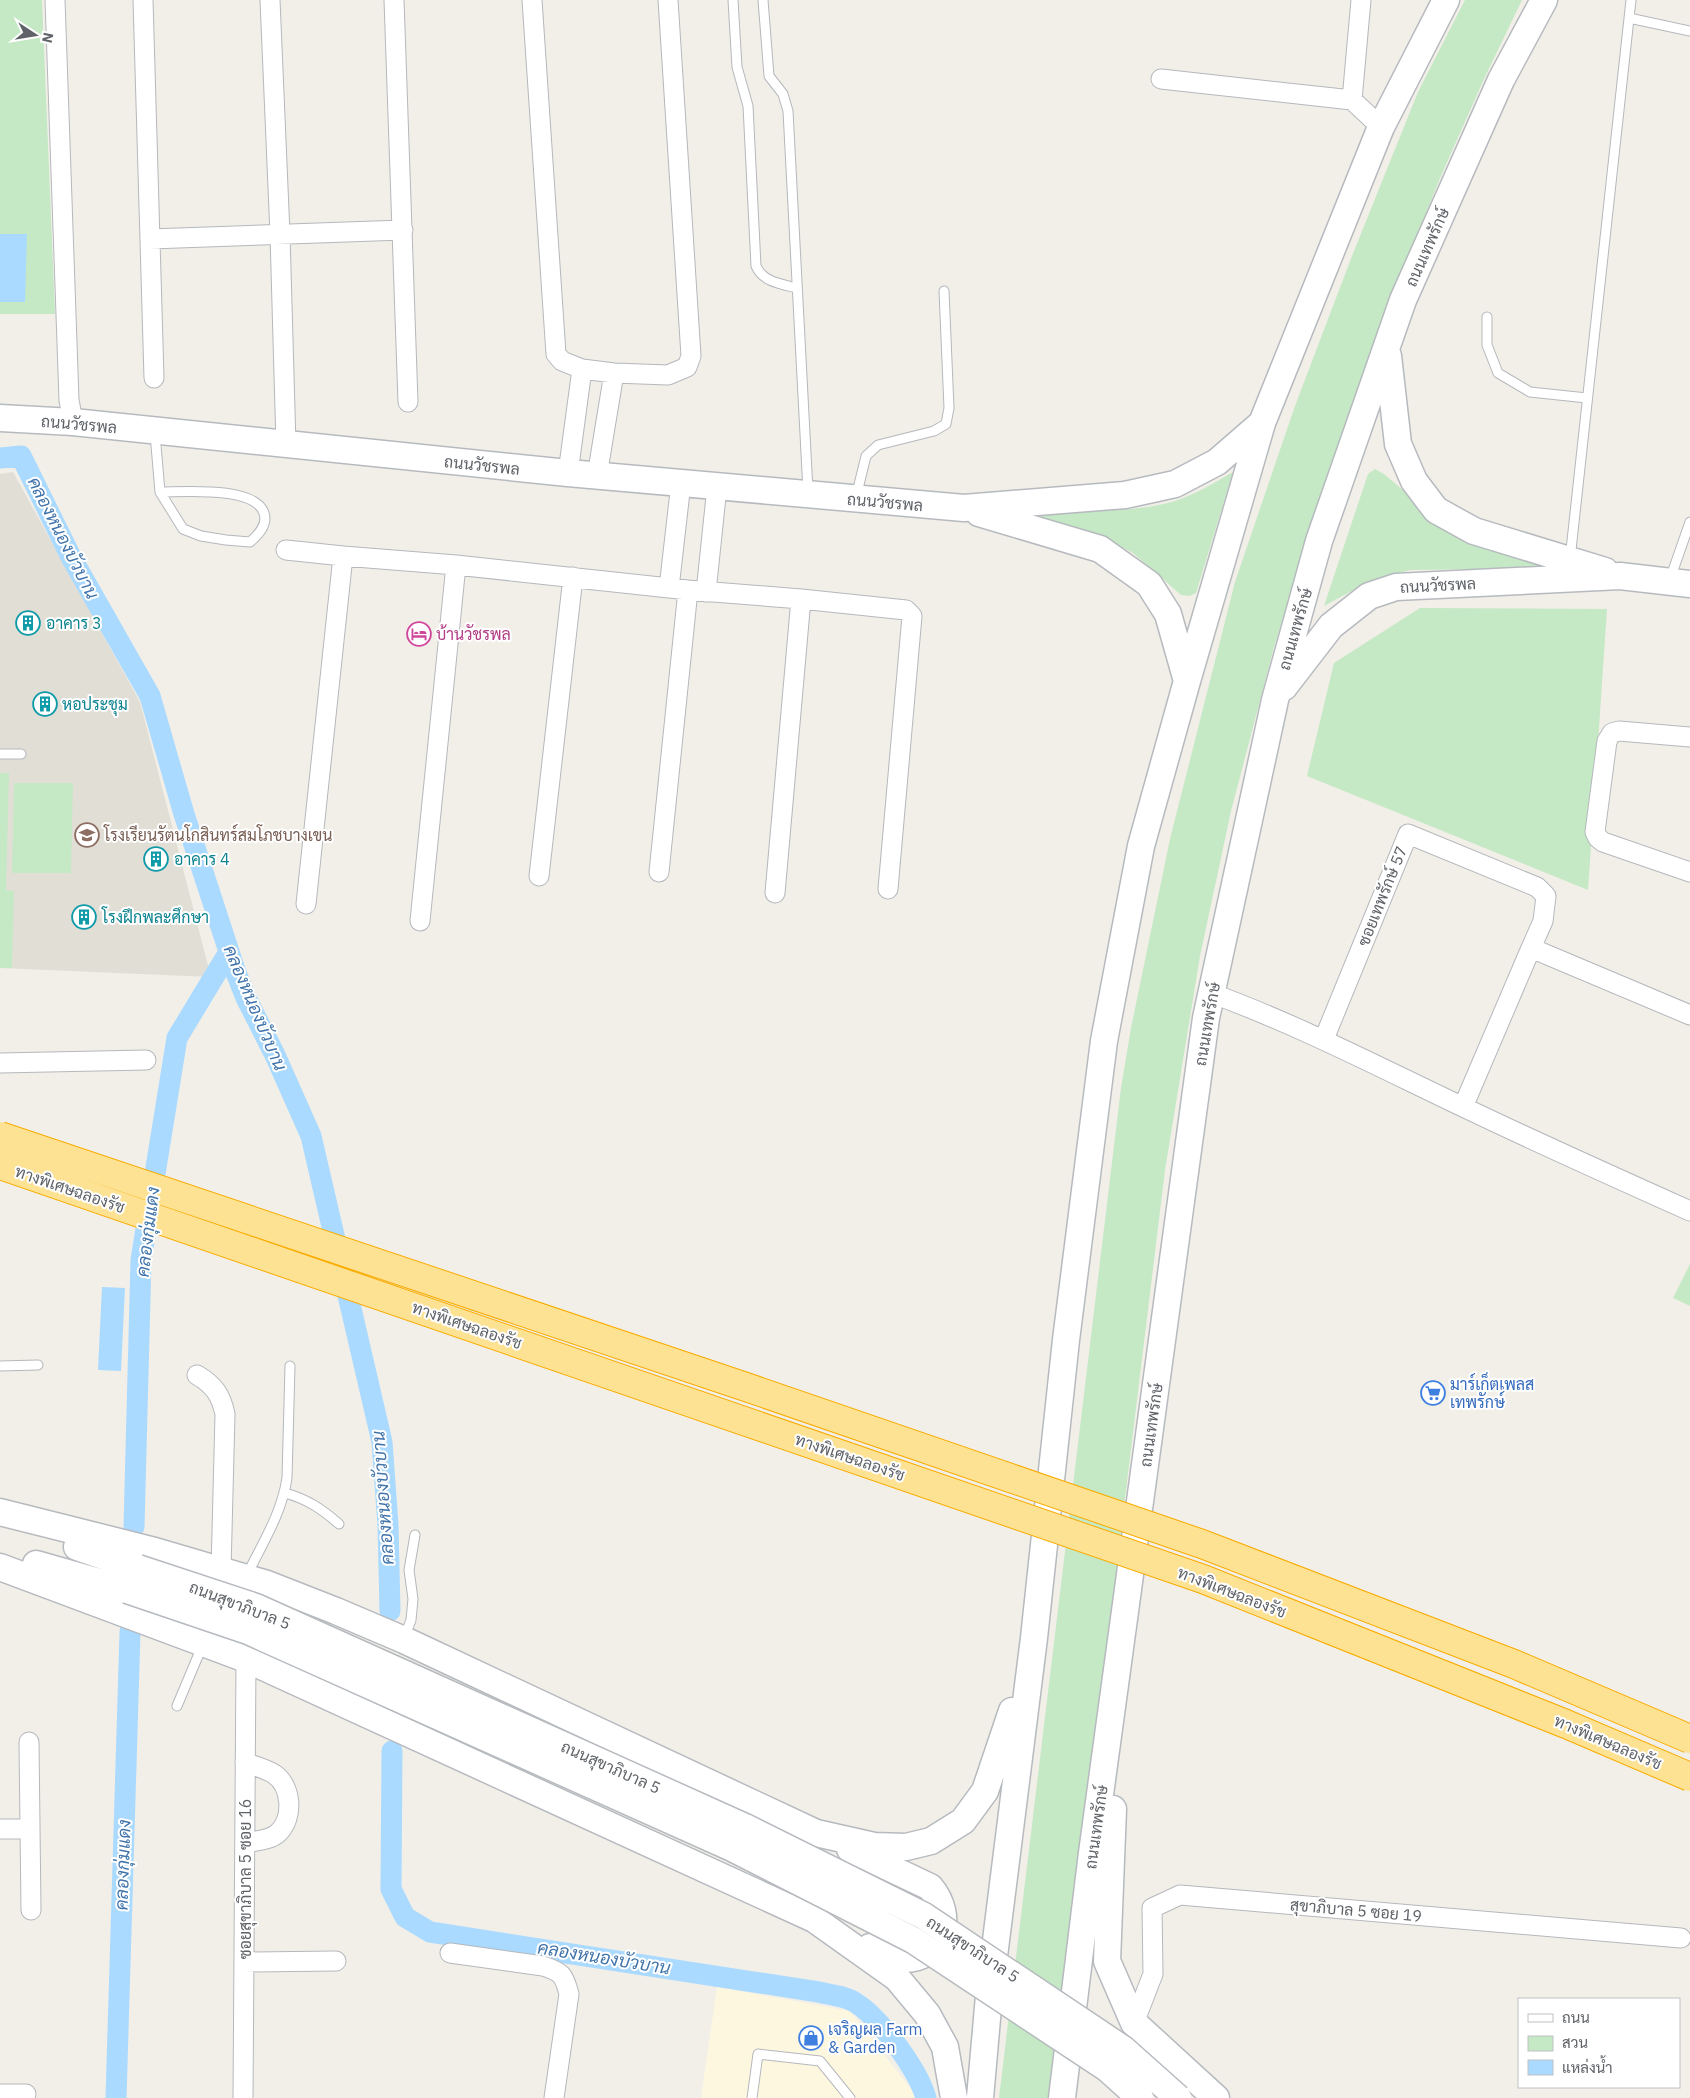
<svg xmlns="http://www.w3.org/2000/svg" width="1690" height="2098" font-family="'IBM Plex Sans',Sarabun,sans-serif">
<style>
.commercial{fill:#fef7e0}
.education{fill:#e1ded6}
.green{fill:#c5e8c5}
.water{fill:#aadaff}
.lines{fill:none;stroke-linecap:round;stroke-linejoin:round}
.canal{stroke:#aadaff;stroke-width:21}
.lane-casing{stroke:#b5b8bc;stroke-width:11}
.street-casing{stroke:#b5b8bc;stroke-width:21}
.secondary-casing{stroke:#b6babf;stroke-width:29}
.lane{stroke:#fff;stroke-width:9}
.street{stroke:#fff;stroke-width:19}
.secondary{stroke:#fff;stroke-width:26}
.secondary-bridge-casing{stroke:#b6babf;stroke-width:29;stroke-linecap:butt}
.highway-bridge-casing{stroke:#f9ab00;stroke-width:30;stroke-linecap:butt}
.secondary-bridge{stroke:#fff;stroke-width:26}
.highway-bridge{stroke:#fde293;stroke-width:28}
.labels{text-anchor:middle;stroke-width:4;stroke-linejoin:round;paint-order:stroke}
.street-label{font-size:16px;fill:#5f6368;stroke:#fff}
.culture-label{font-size:16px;fill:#0d838f;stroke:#fff;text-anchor:start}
.hotel-label{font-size:16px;fill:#b23c85;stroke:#fff;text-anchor:start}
.education-label{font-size:16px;fill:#785e54;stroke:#fff;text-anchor:start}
.shop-label{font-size:16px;fill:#366cbe;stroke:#fff;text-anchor:start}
.water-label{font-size:18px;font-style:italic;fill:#4174aa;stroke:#fff}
</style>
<rect width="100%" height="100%" fill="#f1efe8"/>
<path class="commercial" d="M717,1987L850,2011L915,2094V2098H701Z"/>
<path class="education" d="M13,472L140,702L211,977L0,968V474Z"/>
<path class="green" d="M0,0H42L55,314H0Z
M1465,0H1522L1484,79L1440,178L1376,339L1330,469L1274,647L1231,811L1200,956L1165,1170L1052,2098H999L1121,1088L1131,1028L1170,839L1235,582L1295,406L1352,256L1418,92Z
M1375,469L1384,474L1404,491L1442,525L1544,564L1539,568L1410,570L1368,582L1324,606L1368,474Z
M1233,472L1196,593L1189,596L1181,595L1133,553L1112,542L1043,519L1042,516L1049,512C1090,510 1135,513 1175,501C1196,494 1214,483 1233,472Z
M1420,608L1607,609L1588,890L1307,776L1334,663Z
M0,773H9L6,890L14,891L12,968H0Z
M14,783H73L71,873H12Z
M1690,1264V1306L1673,1298Z"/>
<path class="water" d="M0,234H27L25,302H0Z
M102,1287L125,1288L121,1371L98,1370Z"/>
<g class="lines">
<path class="canal" d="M0,458L21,456L71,557L150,696L184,814L235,970L246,998L275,1055L311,1136L382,1442L388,1525L390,1611
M134,1527L141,1260L177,1038L229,952
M392,1751L391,1889L405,1917L430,1932L819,1992C830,1995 847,1996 856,2003C881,2019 918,2070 926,2098
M116,2098L130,1632"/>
<g class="lane-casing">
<path id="lane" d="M733,0L737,67L748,106L756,266C763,282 781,284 797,288
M763,0L769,76L783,94L788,111L808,491
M1629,18L1690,31
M1487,317V345L1498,373L1530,392L1587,398
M155,434L160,492L183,529L201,536L226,540L250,542C258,535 268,525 264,513C255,486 184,492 160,492
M856,497L866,456L878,445L934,431L946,424L949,408L944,291
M1570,559L1631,0
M1670,579L1690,522
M0,754H21
M0,1366L38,1365
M285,1493C307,1499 322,1509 339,1524
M247,1575C262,1544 282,1513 287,1478L290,1366
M404,1638L411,1620L413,1599L409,1570L415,1535
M177,1706L203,1644
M752,2098L758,2054L820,2061L850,2098"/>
</g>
<g class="street-casing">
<path id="street" d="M55,0L69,400L73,422
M143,0L154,378
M270,0L280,234L286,445
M394,0L408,402
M532,0L556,354L562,361L582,369L614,373L668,375L687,367L691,356L668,0
M1361,0L1352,100L1381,127
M1161,79L1352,100
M150,239L403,230
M568,473L582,369
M597,476L614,373
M286,550L343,556L456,565L688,590L801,599L906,610L912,616L888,889
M669,588L681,483
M706,592L717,487
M1690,737L1619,731L1612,733L1607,741L1595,832L1598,838L1603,842L1690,872
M659,872L688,590
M539,876L573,577
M775,893L801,599
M306,904L343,556
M420,921L456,565
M1211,993C1298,1025 1379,1067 1463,1107C1538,1143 1614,1177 1690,1211
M1324,1039L1408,834L1537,887L1546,896L1543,921L1531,948
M0,1063L146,1060
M1463,1107L1531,948L1690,1015
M197,1375C214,1385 221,1395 225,1414L221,1571
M29,1742L31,1910
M0,1829H29
M245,1843C255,1841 271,1840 278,1833C294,1818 292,1786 274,1774C266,1769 254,1766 245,1762
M450,1953L543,1966C562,1972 564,1975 569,1994L554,2098
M244,1962L336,1961
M1134,2023L1153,1974L1152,1908L1180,1895L1681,1938
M0,2094H26
M243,2098L246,1659"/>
</g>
<g class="secondary-casing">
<path id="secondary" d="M1388,356L1398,444L1414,481L1436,510L1474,531L1605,571
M0,418L73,422L568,473L964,508L1125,495L1175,484L1217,462L1262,423
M979,513L1100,549L1149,584L1168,614L1187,681
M1284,687L1331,626L1369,596L1396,587L1620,576L1690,584
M0,1512L151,1550L267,1584L336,1611L404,1640L816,1833L874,1846L906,1847L931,1841L963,1821L985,1791L1012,1711
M77,1547L138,1568
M36,1564L127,1590
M0,1567L246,1659L814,1919L897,1978L927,2014L945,2047L954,2098
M1113,1809L1107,1961L1134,2023L1216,2098
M850,1849L930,1887C955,1916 944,1959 903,1959C891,1959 880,1952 870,1947
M980,2098L989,1996L1034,1638L1066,1340L1104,1041L1141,846L1187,681L1262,423L1381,127L1446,0
M1062,2098L1092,1853L1206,1018L1275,700L1319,541L1403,300L1501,80L1544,0"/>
</g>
<use href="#lane" class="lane"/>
<use href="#street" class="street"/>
<use href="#secondary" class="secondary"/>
<g class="secondary-bridge-casing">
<path id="secondary-bridge" d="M138,1568L256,1607L745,1827L924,1916L1123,2049L1178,2098
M127,1590L248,1631L732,1848L913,1940L1108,2069L1140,2098"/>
</g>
<g class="highway-bridge-casing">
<path id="highway-bridge" d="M0,1136L743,1386L1202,1544L1514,1664L1690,1739
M0,1165L1203,1579L1566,1724L1690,1777"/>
</g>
<use href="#secondary-bridge" class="secondary-bridge"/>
<use href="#highway-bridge" class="highway-bridge"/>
</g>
<defs>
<g id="building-ring" transform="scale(1.25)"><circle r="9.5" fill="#fff" stroke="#0f9aa8" stroke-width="1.5"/><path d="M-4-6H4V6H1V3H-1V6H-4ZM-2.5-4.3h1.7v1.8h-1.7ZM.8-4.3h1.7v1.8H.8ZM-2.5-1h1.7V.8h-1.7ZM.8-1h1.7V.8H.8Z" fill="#0f9aa8"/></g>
<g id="hotel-ring" transform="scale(1.25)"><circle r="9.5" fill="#fff" stroke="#d1479c" stroke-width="1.5"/><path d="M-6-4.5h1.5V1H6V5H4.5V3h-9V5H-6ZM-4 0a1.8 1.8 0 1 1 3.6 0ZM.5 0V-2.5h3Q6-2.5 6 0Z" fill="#d1479c"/></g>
<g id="school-ring" transform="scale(1.25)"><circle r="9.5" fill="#fff" stroke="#8d6e63" stroke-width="1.5"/><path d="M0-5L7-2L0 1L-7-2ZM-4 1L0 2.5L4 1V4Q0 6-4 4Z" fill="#8d6e63"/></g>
<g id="supermarket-ring" transform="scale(1.25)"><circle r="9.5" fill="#fff" stroke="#3f7fe0" stroke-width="1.5"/><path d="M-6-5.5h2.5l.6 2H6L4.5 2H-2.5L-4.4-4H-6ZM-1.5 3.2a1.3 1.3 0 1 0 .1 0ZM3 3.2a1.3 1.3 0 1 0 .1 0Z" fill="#3f7fe0"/></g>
<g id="shop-ring" transform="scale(1.25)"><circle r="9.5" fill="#fff" stroke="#3f7fe0" stroke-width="1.5"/><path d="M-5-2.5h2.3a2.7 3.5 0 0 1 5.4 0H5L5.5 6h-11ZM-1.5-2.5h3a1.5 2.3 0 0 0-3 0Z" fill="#3f7fe0"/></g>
</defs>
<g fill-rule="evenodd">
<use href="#building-ring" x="28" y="623"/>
<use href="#hotel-ring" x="419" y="634"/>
<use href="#building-ring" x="45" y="704"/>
<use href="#school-ring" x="87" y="835"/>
<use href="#building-ring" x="156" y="859"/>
<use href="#building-ring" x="84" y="917"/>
<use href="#supermarket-ring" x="1433" y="1393"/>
<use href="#shop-ring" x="811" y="2038"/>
</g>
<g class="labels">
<g class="street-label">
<text transform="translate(1427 247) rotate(-66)" y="6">ถนนเทพรักษ์</text>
<text transform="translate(79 424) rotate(5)" y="6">ถนนวัชรพล</text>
<text transform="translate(482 465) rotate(6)" y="6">ถนนวัชรพล</text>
<text transform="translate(885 502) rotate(5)" y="6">ถนนวัชรพล</text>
<text transform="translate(1438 585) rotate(-3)" y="6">ถนนวัชรพล</text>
<text transform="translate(1295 629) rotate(-74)" y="6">ถนนเทพรักษ์</text>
<text transform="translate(1382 896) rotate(-68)" y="6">ซอยเทพรักษ์ 57</text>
<text transform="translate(1207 1024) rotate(-80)" y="6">ถนนเทพรักษ์</text>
<text transform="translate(70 1189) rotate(19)" y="6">ทางพิเศษฉลองรัช</text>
<text transform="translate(467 1325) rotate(19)" y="6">ทางพิเศษฉลองรัช</text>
<text transform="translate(1151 1425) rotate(-82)" y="6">ถนนเทพรักษ์</text>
<text transform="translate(850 1457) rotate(19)" y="6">ทางพิเศษฉลองรัช</text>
<text transform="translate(1232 1592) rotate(21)" y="6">ทางพิเศษฉลองรัช</text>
<text transform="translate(240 1605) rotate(21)" y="6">ถนนสุขาภิบาล 5</text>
<text transform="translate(1608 1742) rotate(23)" y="6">ทางพิเศษฉลองรัช</text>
<text transform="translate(611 1767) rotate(24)" y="6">ถนนสุขาภิบาล 5</text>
<text transform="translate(1096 1827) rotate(-82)" y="6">ถนนเทพรักษ์</text>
<text transform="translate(245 1879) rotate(-90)" y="6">ซอยสุขาภิบาล 5 ซอย 16</text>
<text transform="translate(1356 1910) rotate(5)" y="6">สุขาภิบาล 5 ซอย 19</text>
<text transform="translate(973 1949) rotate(33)" y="6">ถนนสุขาภิบาล 5</text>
</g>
<g class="culture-label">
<text x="46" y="629">อาคาร 3</text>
<text x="62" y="710">หอประชุม</text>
<text x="174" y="865">อาคาร 4</text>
<text x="102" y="923">โรงฝึกพละศึกษา</text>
</g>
<g class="hotel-label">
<text x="436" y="640">บ้านวัชรพล</text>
</g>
<g class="education-label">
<text x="104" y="841">โรงเรียนรัตนโกสินทร์สมโภชบางเขน</text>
</g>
<g class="shop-label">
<text x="1450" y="1390">มาร์เก็ตเพลส<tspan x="1450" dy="18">เทพรักษ์</tspan></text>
<text x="828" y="2035">เจริญผล Farm<tspan x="828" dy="18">&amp; Garden</tspan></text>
</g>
<g class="water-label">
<text transform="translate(63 538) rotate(63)" y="6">คลองหนองบัวบาน</text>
<text transform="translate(255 1008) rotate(67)" y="6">คลองหนองบัวบาน</text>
<text transform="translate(148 1232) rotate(-83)" y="6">คลองกุ่มแดง</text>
<text transform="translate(383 1498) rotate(-94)" y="6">คลองหนองบัวบาน</text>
<text transform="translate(123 1865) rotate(-88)" y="6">คลองกุ่มแดง</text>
<text transform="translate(604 1958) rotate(9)" y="6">คลองหนองบัวบาน</text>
</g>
</g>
<rect x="1518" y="1998" width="162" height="90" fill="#ffffff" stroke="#bfc1c3"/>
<rect x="1528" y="2014" width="25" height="8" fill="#ffffff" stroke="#bfc1c3"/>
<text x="1562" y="2023" font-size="15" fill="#5f6368">ถนน</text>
<rect x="1528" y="2036" width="25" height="15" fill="#c5e8c5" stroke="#bfc1c3"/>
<text x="1562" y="2048" font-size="15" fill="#5f6368">สวน</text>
<rect x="1528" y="2060" width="25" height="15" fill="#aadaff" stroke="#bfc1c3"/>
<text x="1562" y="2073" font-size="15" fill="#5f6368">แหล่งน้ำ</text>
<g transform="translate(35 35) rotate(102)" stroke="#ffffff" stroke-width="4" paint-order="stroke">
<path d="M0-4L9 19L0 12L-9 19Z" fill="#5f6368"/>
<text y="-8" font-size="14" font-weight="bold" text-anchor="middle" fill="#5f6368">N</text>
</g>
</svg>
